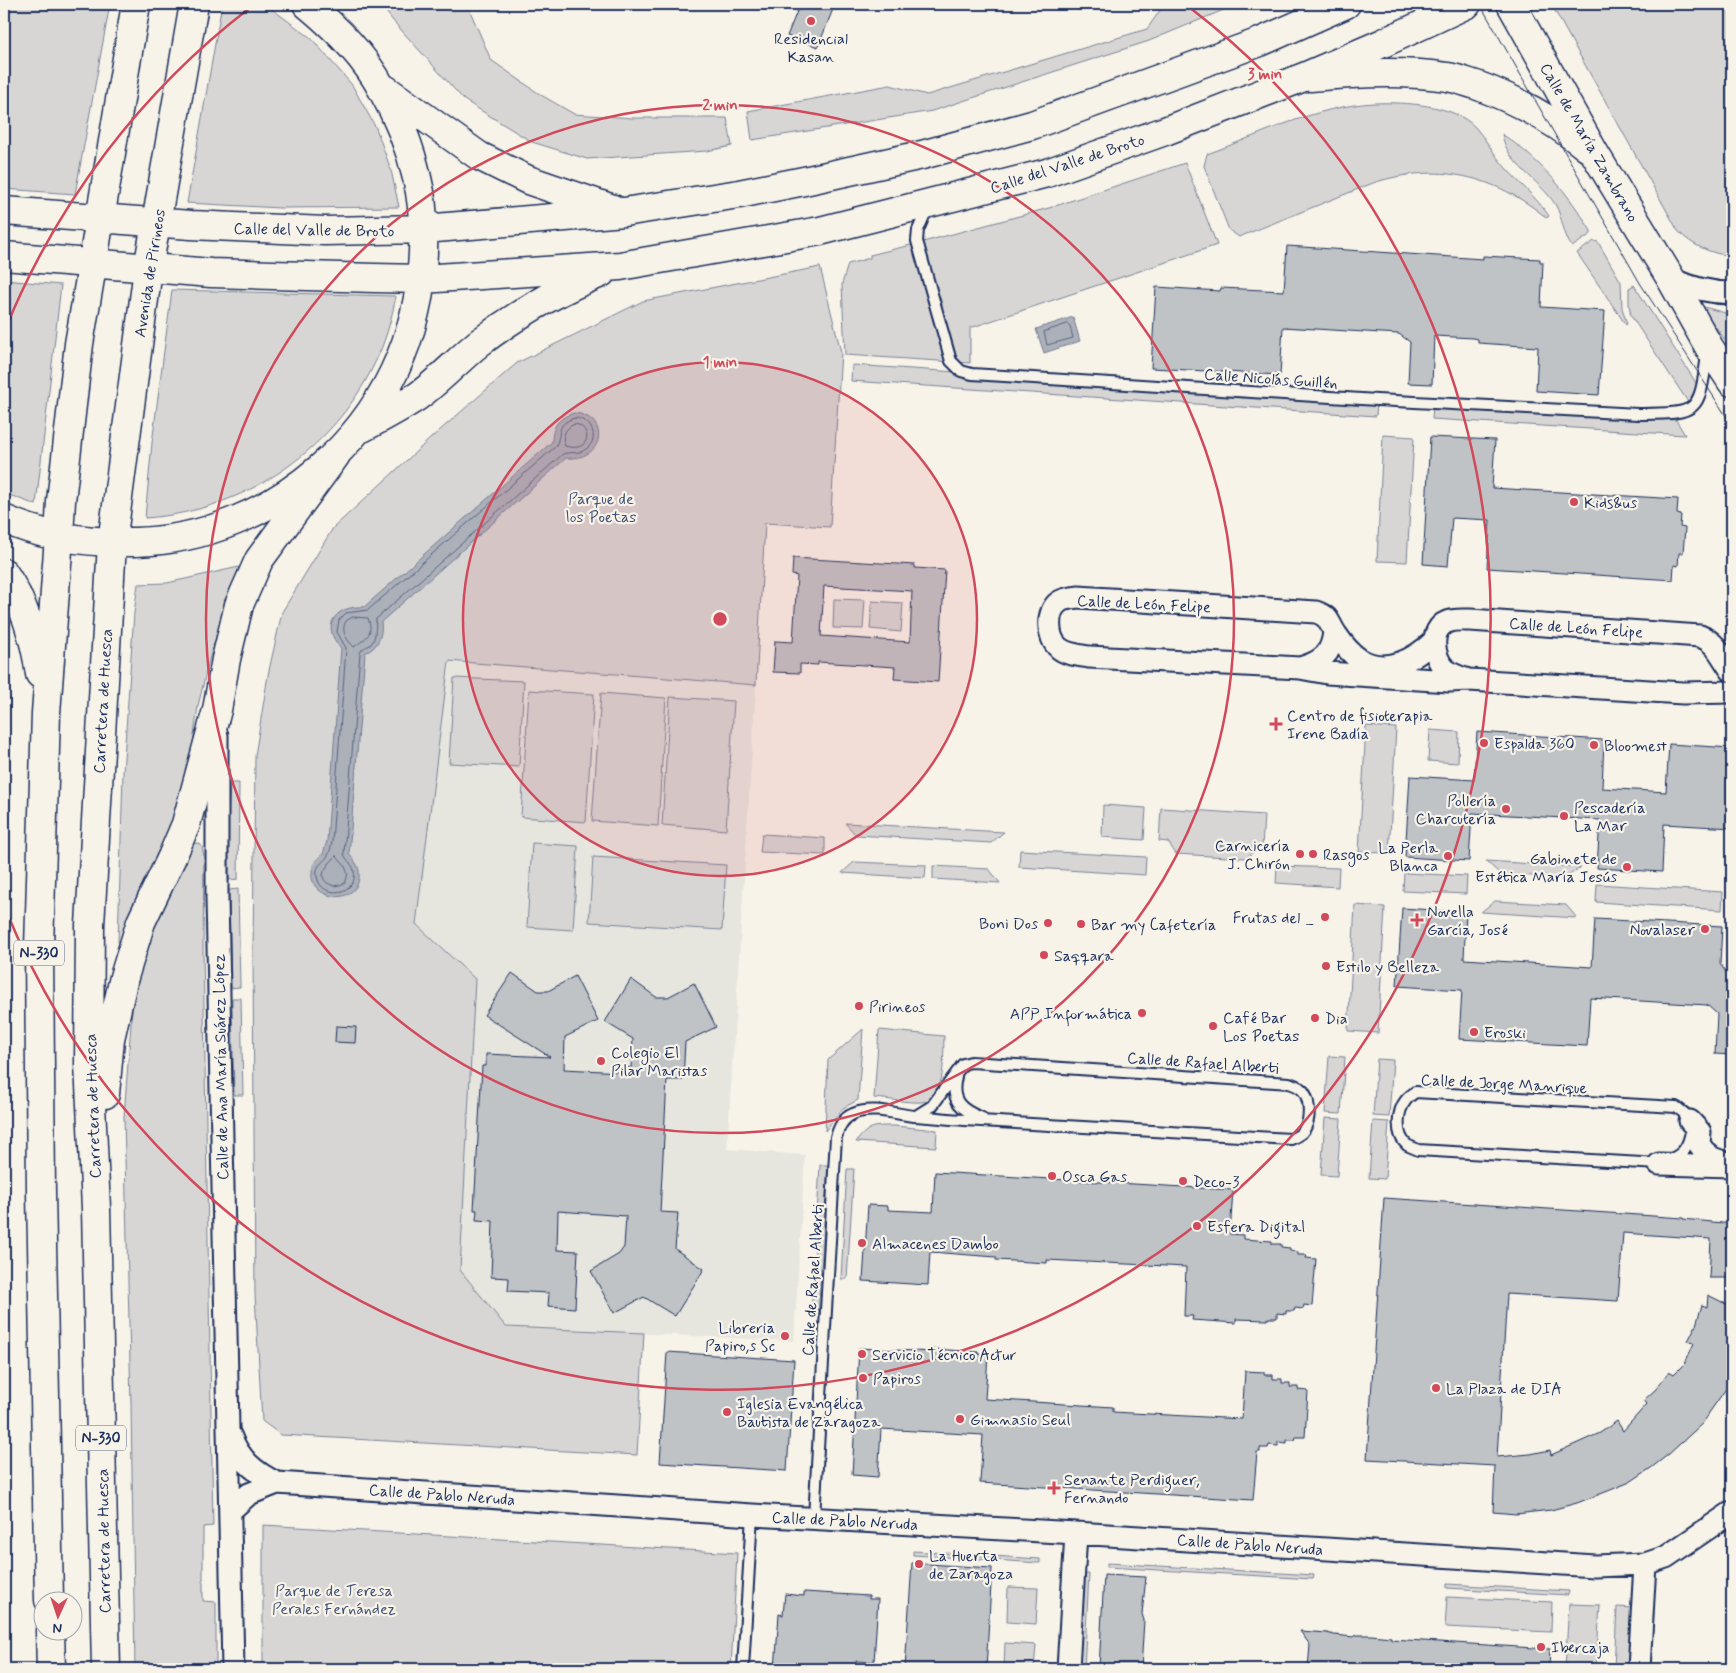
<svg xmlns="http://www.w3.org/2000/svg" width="1736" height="1673" font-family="Mynerve,sans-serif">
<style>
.built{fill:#e6e5de}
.green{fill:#d7d6d4;stroke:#798299}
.water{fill:#acb0b9;stroke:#727c95}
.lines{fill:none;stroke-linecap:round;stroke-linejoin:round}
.shore{stroke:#556382;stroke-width:1}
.building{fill:#c0c3c5;stroke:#1b2f5e;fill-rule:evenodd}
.service-casing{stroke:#1b2f5e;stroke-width:14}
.minor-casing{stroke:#1b2f5e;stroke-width:25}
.secondary-casing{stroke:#1b2f5e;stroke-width:31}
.primary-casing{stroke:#1b2f5e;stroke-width:31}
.trunk-casing{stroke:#1b2f5e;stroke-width:31}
.service{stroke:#f7f3e8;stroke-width:10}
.minor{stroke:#f7f3e8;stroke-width:21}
.secondary{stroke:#f7f3e8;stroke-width:28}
.primary{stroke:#f7f3e8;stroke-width:28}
.trunk{stroke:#f7f3e8;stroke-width:28}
.tram{stroke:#1b2f5e;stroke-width:1}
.ring{fill:none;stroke:#d1495b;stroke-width:2.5}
.poi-dot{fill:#d1495b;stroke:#f7f3e8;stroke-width:2}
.labels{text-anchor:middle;stroke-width:4.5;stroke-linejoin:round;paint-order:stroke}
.shield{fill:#f7f3e8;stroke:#5d6a87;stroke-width:1}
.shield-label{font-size:15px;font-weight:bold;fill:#1b2f5e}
.poi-label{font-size:16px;fill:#1b2f5e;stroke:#f7f3e8;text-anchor:start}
.street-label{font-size:16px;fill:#1b2f5e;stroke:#f7f3e8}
.park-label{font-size:16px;fill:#415076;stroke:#f7f3e8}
.centre{fill:#d1495b;stroke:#f7f3e8;stroke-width:2.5}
.ring-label{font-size:15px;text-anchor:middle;font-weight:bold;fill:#d1495b;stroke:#f7f3e8;stroke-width:4.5;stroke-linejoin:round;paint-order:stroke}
</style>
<rect width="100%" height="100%" fill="#f7f3e8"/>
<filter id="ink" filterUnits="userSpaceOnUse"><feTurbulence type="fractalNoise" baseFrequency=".02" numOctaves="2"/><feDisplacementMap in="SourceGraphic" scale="10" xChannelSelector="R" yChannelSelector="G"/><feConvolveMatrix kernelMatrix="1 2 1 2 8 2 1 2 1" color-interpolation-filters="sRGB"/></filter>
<g filter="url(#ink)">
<path class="built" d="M449,661L756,685L727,1149L805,1155L794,1341L506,1327L460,1270L475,979L416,924Z"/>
<path class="green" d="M4,4H110L75,194L4,189Z
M222,4H265L311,38L352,85L376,128L391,170L399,207L280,208L187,203Z
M380,4H467L491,60L541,95L574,114L633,118H727L732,146L707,151L587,159L532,142L464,100L394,22Z
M1173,4H1238L1149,41L932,111L752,140L748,111L890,85L927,95L1147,29L1161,9Z
M1551,4H1732V256C1712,254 1692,246 1678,231Z
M1375,103C1404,102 1453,104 1475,127C1486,139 1494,155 1505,167C1520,184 1536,197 1549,216L1547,218C1494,175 1438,162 1373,183L1239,237L1229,230L1204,166L1207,154C1263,134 1315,106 1375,103Z
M1502,134C1539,159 1568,192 1591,231V234L1572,247C1563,235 1563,218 1555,204C1539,179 1507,165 1502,134Z
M1185,163L1217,245L970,328V363L845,355L842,284L848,264L870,258V255L923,242L1049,208Z
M1594,241L1598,242L1621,282L1622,308L1627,324L1626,325L1577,253Z
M820,267L841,352L830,527L765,523L756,685L449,661L416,924L475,979L460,1270L506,1327L644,1333L637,1455L281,1435L262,1421L255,1294L253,952L255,756L268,675L282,612L333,528L431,438L517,363L643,301Z
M4,280L61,285L36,505L4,493Z
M1634,285L1698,386L1688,402L1631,316L1629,304V288Z
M172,290L396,296C392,316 387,336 379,354C338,448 247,511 145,518L152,443Z
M1701,306L1732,315V350Z
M852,365L1377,400L1376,416L851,381Z
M1433,406L1676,420L1685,435L1432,419Z
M1383,435L1414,437L1407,562L1377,561Z
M239,567L210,656L198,706L191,757L182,801L122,943L118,942L123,773L134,613L138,584L167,583Z
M834,599L865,600L863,629L833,628Z
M872,601L903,603L901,632L870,629Z
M454,678L524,681L519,767L449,763Z
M529,690L594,694L586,822L521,817Z
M601,693L666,698L658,826L592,821Z
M670,697L734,701L726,830L662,825Z
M1366,726L1396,728L1389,853L1359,852Z
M1430,730L1459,732L1458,763L1428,761Z
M230,783H239L238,879L229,880L228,823Z
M1103,805L1146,808L1144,840L1102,837Z
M1161,808L1264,815L1262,847L1218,845L1258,848L1246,858L1176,854L1168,842L1159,841Z
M845,823L1004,832L991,843L856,835Z
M762,834L825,838V855L760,852Z
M198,843L202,846L204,857L203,950L213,1526L203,1527V1601L216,1602V1669H135L131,1404L124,1116L132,1010L140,962L150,932L192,844Z
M532,843L578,846L573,930L527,927Z
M1020,850L1146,857L1145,875L1019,867Z
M593,857L726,865L722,930L589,922Z
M1486,861L1581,867L1565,878L1500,874Z
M854,862L926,865L925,878L842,873Z
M933,866L989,869L1000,883L933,879Z
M1277,866L1339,868L1338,887L1276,883Z
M1404,873L1467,876L1466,894L1403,891Z
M1597,884L1723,892L1722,910L1596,902Z
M238,889L240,987L231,988L229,890Z
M1495,901L1566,905L1577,918L1481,912Z
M1355,905L1385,907L1378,1033L1348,1031Z
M232,998H241L243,1095H234Z
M863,1029L858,1100L843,1108L825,1131L828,1060Z
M879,1030L944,1036C943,1055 947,1098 922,1102C910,1103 887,1099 874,1098Z
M1329,1056L1345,1057L1341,1114L1325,1113Z
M1377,1059L1393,1060L1389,1117L1373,1116Z
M1325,1118L1341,1119L1337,1176L1321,1175Z
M1373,1121L1389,1122L1385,1179L1369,1178Z
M895,1126L937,1130L936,1147L856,1142C869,1125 874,1126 895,1126Z
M820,1165H828L818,1316L811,1315Z
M847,1169H854L847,1279H841Z
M263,1525L737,1553L731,1669H263Z
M913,1551L1040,1559V1563L913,1555Z
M1107,1563L1314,1575L1313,1579L1107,1567Z
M1085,1574H1089L1084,1669H1079Z
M1447,1584L1569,1591L1568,1595L1447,1588Z
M1008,1587L1038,1588L1036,1624L1007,1622Z
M1447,1597L1552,1602L1551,1632L1445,1627Z
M1569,1604L1600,1605L1596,1669H1565Z
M1617,1607L1635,1608L1631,1669H1614Z
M1005,1643L1036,1645L1034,1669H1004Z"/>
<path class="water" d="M1073,317L1080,341L1044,353L1036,329Z
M574,413C610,416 606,461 566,458L381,622C383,635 378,648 365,653L349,854C353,859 358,864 359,871C362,895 336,904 319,890C314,886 311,880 312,873C312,864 316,859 323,854L327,841L341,648C319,625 337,605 364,607L552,442C552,426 559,417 574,413Z"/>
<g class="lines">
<path class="shore" d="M1068,324L1070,326L1073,338L1047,345L1044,332Z
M575,418C591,419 601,438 586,449C579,455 571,451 563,454L376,619C375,628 377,638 370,645C365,648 363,647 360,653L344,854C346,860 353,864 354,871C359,895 321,900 317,877C315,865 322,864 327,857C330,853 331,846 332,842L346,648L337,632L339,620L346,613L368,610L556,446C562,432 556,423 575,418Z
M575,424C588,426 592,443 578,447C574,448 569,447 565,446C561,437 565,427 575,424Z
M353,617L368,618C374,635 366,638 354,647C347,640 340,631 346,621Z
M336,856C344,864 352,873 344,884L334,886C313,879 327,866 336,856Z"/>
</g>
<path class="building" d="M800,4H835L818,47L787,36Z
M1287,246L1483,259V256L1540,259V262H1543L1541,307L1605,311L1599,395L1536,391L1538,347L1478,343V339L1474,338L1434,336L1432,384L1408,383L1410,342L1399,334L1348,331L1283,327L1280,375L1151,368L1156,287L1220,291L1221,288L1284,291Z
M1430,437L1495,440L1492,488L1678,499L1677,514L1681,515L1680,527L1685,528L1683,553H1679L1678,566L1674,565L1673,580L1487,568L1490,520L1452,518L1448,566L1423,564Z
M793,558L915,565V568L945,570L938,682L894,679L895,667L818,662V665L800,664V673L773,672L775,641L793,642L797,576L792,575ZM824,586L912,591L910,642L821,636Z
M1477,732L1604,740L1602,788L1666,792L1669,744L1732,748V828L1664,824L1662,872L1597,868L1600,820L1472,813L1469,861L1405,857L1410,776L1474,780Z
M1402,908L1466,912L1464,959L1592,967L1595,919L1722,926L1720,964L1728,975H1732V1055L1715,1054L1717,1014L1707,1005L1590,998L1587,1046L1459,1039L1462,990L1397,986Z
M512,973L538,991H548L575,976L598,1021L565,1037L564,1069L621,1072L622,1067L631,1068L633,1039L605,1022L631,979L656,997H668L694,983L716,1027L685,1042L683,1080H667L660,1212L678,1213L675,1249L704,1269L675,1316L644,1297L614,1313L591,1271L619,1254L624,1247L626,1216L558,1211L557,1250L578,1251L575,1308L548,1306L549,1293L508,1291L509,1278L491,1277L493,1221L476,1220L477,1210H474L482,1066H486V1054L550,1057L484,1015Z
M336,1026L356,1027L355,1043L335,1042Z
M935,1172L1233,1190L1230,1234L1243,1235V1239L1272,1241V1244H1281V1247L1290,1248V1251L1298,1252V1255H1307L1306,1258L1316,1259L1312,1306L1304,1305L1303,1309L1295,1308L1294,1311H1286V1314L1277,1313V1318H1268V1320L1236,1319V1323L1192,1320L1193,1316H1184L1186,1267L1047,1260V1263L996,1260V1257L930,1252L928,1285L863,1281L868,1205L888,1206V1210L933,1212Z
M1384,1198L1683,1218V1219L1732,1224V1278H1709L1711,1239L1623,1233L1618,1301L1507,1294L1497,1457L1530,1454L1550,1450L1551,1455L1600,1433L1617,1421L1623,1431L1647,1404L1644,1400L1656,1389L1669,1371L1674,1374L1685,1363L1694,1343L1688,1341L1696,1325L1702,1305L1707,1307L1708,1295L1732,1307V1379L1730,1383L1704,1420L1705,1421L1669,1454L1651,1468L1630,1482L1608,1491L1577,1503L1551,1510L1516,1514L1493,1512L1495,1466L1367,1459Z
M859,1348L933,1352V1349L978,1352V1354L988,1355L985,1399L1113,1407V1412L1242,1419L1245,1371L1264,1372V1375H1273V1379H1282V1383H1290V1387H1298V1390L1308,1391L1305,1437H1296L1295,1440H1287V1443L1278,1442V1446L1269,1445L1268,1448H1260V1452H1257L1253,1500L980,1483L983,1435L881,1429L878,1477L852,1475Z
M667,1352L794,1360L787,1471L660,1463Z
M912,1563L992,1568L986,1669H905Z
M1104,1575L1146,1577L1142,1614L1144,1620L1141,1669H1099Z
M804,1592L869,1596V1599H878L874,1662L856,1661L858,1669H775L779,1614L783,1615L785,1594L804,1596Z
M1300,1631L1327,1633L1334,1635L1354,1637L1356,1635H1371L1391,1637V1639L1550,1649L1549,1669H1308L1310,1645Z"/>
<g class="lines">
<g class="service-casing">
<path id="service" d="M928,207L918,230L917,241L951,361L961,371L972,374L1377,400L1638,414C1698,413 1699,415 1707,355
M956,1077C950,1101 961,1110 982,1118
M1415,1092L1676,1107C1681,1111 1688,1114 1690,1121C1693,1130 1689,1144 1683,1151C1677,1158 1667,1161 1659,1164L1418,1150C1415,1148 1410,1147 1407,1145C1395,1135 1397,1111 1406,1100C1408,1097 1412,1095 1415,1092Z
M814,1518L836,1137C839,1127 843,1118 853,1114C871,1106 896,1114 914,1116C931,1117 948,1119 964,1120L1291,1139C1296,1137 1301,1135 1304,1130C1311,1119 1311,1096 1300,1088C1297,1086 1292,1084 1289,1083L971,1062L963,1064L932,1106L916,1116
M743,1669L752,1515"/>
</g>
<g class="minor-casing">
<path id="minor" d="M1671,279C1691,288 1711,293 1732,293
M1435,640C1415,659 1386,676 1359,659C1350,653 1342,643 1336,634C1328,623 1331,617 1316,612L1078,597C1072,598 1064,598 1059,602C1046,611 1047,638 1059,648C1067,655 1079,655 1089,657L1300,668L1327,673L1449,681L1469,680L1683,693L1732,692
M1300,668C1321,662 1332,655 1334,631
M1466,679C1459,677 1451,674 1445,669C1433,658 1429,629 1447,622C1454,619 1463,620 1470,620L1700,636C1718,643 1721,657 1732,671
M217,735V898L233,1669
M1690,1121L1700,1132L1699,1144L1704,1151L1712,1158L1727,1163
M1659,1164L1732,1166
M230,1435C239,1459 254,1472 277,1483
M230,1511L249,1494L277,1483L752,1515L1076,1533L1595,1566L1645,1564L1666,1557L1732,1512
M1068,1669L1076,1533
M1639,1669L1645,1564"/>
</g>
<g class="secondary-casing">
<path id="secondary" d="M1511,4L1595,154L1671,279L1709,347L1732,382
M1310,77C1353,73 1403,70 1447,77C1456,78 1466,82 1476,85C1517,100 1554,120 1588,148
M59,537L61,501L79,344L136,4
M112,543L148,269L194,4"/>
</g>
<g class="primary-casing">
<path id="primary" d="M385,89L479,156L528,180L613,209
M4,211L191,225L325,231L424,229L624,212L739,194L804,181L922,155L1032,125L1260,42L1346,4
M4,256L211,273L374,278L422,279L620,266L820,231L1047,173L1165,131L1304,77L1383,43L1467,4
M362,428C381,418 400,408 418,396C440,380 458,360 479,343C516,315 558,290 601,273
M4,519C45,538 91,543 136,542C204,540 268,513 319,469C384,414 420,336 423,252C424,227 423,201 417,178C410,147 398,117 382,89C364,55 336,28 307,4"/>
</g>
<g class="trunk-casing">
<path id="trunk" d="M4,573C24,603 35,639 40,674
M105,1094L110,1039L124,977L141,922L172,857L186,824L217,710L226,659L239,605L259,560L336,455
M49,1600L41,1193L39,948L46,713L59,537
M50,1630L51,1669
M106,1669L96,1208L89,1064L90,925L112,543"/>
</g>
<use href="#service" class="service"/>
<use href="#minor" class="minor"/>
<use href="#secondary" class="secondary"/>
<use href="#primary" class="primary"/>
<use href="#trunk" class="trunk"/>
<path class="tram" d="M1480,4L1640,283L1732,425"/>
</g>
</g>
<circle cx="720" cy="619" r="257" fill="#d1495b" fill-opacity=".12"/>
<g class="ring">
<circle cx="720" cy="619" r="257"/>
<circle cx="720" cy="619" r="514"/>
<path d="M5 330A771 771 0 0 1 251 7M1189 7A771 771 0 1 1 5 908"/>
</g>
<g class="poi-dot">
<circle cx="811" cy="21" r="5"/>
<circle cx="1574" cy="502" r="5"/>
<path d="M1273.5 716.5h5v5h5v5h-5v5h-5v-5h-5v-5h5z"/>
<circle cx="1484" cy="743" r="5"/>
<circle cx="1594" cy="745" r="5"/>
<circle cx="1506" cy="809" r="5"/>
<circle cx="1564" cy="816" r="5"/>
<circle cx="1300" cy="854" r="5"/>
<circle cx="1313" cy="854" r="5"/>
<circle cx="1448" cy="856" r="5"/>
<circle cx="1627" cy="867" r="5"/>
<circle cx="1325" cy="917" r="5"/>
<path d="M1414.5 912.5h5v5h5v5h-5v5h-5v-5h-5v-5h5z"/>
<circle cx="1048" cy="923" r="5"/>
<circle cx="1081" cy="924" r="5"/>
<circle cx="1705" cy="929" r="5"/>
<circle cx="1044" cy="955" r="5"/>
<circle cx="1326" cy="966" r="5"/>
<circle cx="859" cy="1006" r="5"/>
<circle cx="1142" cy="1013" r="5"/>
<circle cx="1315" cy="1018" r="5"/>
<circle cx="1213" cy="1026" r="5"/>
<circle cx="1474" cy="1032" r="5"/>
<circle cx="601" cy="1061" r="5"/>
<circle cx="1052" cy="1176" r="5"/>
<circle cx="1183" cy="1181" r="5"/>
<circle cx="1197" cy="1226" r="5"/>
<circle cx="862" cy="1243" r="5"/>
<circle cx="785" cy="1336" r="5"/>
<circle cx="862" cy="1354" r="5"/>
<circle cx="863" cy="1378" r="5"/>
<circle cx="1436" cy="1388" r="5"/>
<circle cx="727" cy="1412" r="5"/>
<circle cx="960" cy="1419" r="5"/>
<path d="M1051.5 1480.5h5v5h5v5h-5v5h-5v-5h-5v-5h5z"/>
<circle cx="919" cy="1564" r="5"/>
<circle cx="1541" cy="1647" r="5"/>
</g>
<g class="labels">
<g class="shield">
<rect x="14" y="940.5" width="50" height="25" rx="4"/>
<rect x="76" y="1425.5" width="50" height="25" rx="4"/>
</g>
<g class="shield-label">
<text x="39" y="958">N-330</text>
<text x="101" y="1443">N-330</text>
</g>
<g class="poi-label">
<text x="811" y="44" text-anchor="middle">Residencial<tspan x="811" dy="18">Kasan</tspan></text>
<text x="1584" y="508">Kids&amp;us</text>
<text x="1287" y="721">Centro de fisioterapia<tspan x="1287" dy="18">Irene Badía</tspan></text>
<text x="1494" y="749">Espalda 360</text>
<text x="1604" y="751">Bloomest</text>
<text x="1496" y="806" text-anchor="end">Pollería<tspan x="1496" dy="18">Charcutería</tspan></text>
<text x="1574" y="813">Pescadería<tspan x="1574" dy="18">La Mar</tspan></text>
<text x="1290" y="851" text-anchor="end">Carnicería<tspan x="1290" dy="18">J. Chirón</tspan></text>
<text x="1438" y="853" text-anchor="end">La Perla<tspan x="1438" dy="18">Blanca</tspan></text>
<text x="1323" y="860">Rasgos</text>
<text x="1617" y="864" text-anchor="end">Gabinete de<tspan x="1617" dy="18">Estética María Jesús</tspan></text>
<text x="1427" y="917">Novella<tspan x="1427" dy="18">García, José</tspan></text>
<text x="1315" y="923" text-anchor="end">Frutas del _</text>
<text x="1038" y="929" text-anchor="end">Boni Dos</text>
<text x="1091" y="930">Bar my Cafetería</text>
<text x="1695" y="935" text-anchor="end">Novalaser</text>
<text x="1054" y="961">Saqqara</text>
<text x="1336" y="972">Estilo y Belleza</text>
<text x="869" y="1012">Pirineos</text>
<text x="1132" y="1019" text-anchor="end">APP Informática</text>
<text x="1223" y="1023">Café Bar<tspan x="1223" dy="18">Los Poetas</tspan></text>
<text x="1325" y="1024">Dia</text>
<text x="1484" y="1038">Eroski</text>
<text x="611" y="1058">Colegio El<tspan x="611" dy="18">Pilar Maristas</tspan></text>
<text x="1062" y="1182">Osca Gas</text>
<text x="1193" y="1187">Deco-3</text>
<text x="1207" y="1232">Esfera Digital</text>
<text x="872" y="1249">Almacenes Dambo</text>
<text x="775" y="1333" text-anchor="end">Libreria<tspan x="775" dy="18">Papiro,s Sc</tspan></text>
<text x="872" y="1360">Servicio Técnico Actur</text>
<text x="873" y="1384">Papiros</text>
<text x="1446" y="1394">La Plaza de DIA</text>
<text x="737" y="1409">Iglesia Evangélica<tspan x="737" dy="18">Bautista de Zaragoza</tspan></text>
<text x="970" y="1425">Gimnasio Seul</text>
<text x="1064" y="1485">Senante Perdiguer,<tspan x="1064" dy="18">Fernando</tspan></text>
<text x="929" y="1561">La Huerta<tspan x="929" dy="18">de Zaragoza</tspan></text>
<text x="1551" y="1653">Ibercaja</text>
</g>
<g class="street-label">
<text transform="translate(1590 142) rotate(60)" y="6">Calle de María Zambrano</text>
<text transform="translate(1067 163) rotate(-18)" y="6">Calle del Valle de Broto</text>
<text transform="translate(314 229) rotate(1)" y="6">Calle del Valle de Broto</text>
<text transform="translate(149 273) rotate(-81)" y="6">Avenida de Pirineos</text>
<text transform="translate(1271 378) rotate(4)" y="6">Calle Nicolás Guillén</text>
<text transform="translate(1144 603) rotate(3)" y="6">Calle de León Felipe</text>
<text transform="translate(1576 627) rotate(4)" y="6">Calle de León Felipe</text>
<text transform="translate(102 701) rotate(-87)" y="6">Carretera de Huesca</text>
<text transform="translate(1203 1062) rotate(4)" y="6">Calle de Rafael Alberti</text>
<text transform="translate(220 1067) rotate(-91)" y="6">Calle de Ana María Suárez López</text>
<text transform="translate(1504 1083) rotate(3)" y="6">Calle de Jorge Manrique</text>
<text transform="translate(92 1106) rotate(-92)" y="6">Carretera de Huesca</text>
<text transform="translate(812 1280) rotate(-86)" y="6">Calle de Rafael Alberti</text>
<text transform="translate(442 1494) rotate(4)" y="6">Calle de Pablo Neruda</text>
<text transform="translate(845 1520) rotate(3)" y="6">Calle de Pablo Neruda</text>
<text transform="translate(103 1541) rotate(-91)" y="6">Carretera de Huesca</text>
<text transform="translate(1250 1544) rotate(4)" y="6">Calle de Pablo Neruda</text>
</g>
<g class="park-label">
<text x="601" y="504">Parque de<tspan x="601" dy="18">los Poetas</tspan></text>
<text x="334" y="1596">Parque de Teresa<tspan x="334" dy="18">Perales Fernández</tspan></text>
</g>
</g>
<circle cx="720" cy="619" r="8" class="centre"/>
<g class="ring-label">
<text x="1265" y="79">3 min</text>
<text x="720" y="110">2 min</text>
<text x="720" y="367">1 min</text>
</g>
<rect width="1736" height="1673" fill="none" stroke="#f7f3e8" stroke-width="20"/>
<rect x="10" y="10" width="1716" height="1653" fill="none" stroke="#1b2f5e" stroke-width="2" filter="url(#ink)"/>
<g transform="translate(58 1616) rotate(183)"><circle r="24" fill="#f7f3e8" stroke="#9fa5b1"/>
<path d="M0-4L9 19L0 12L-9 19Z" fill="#d1495b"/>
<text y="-8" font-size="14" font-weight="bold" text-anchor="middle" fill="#1b2f5e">N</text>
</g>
</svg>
